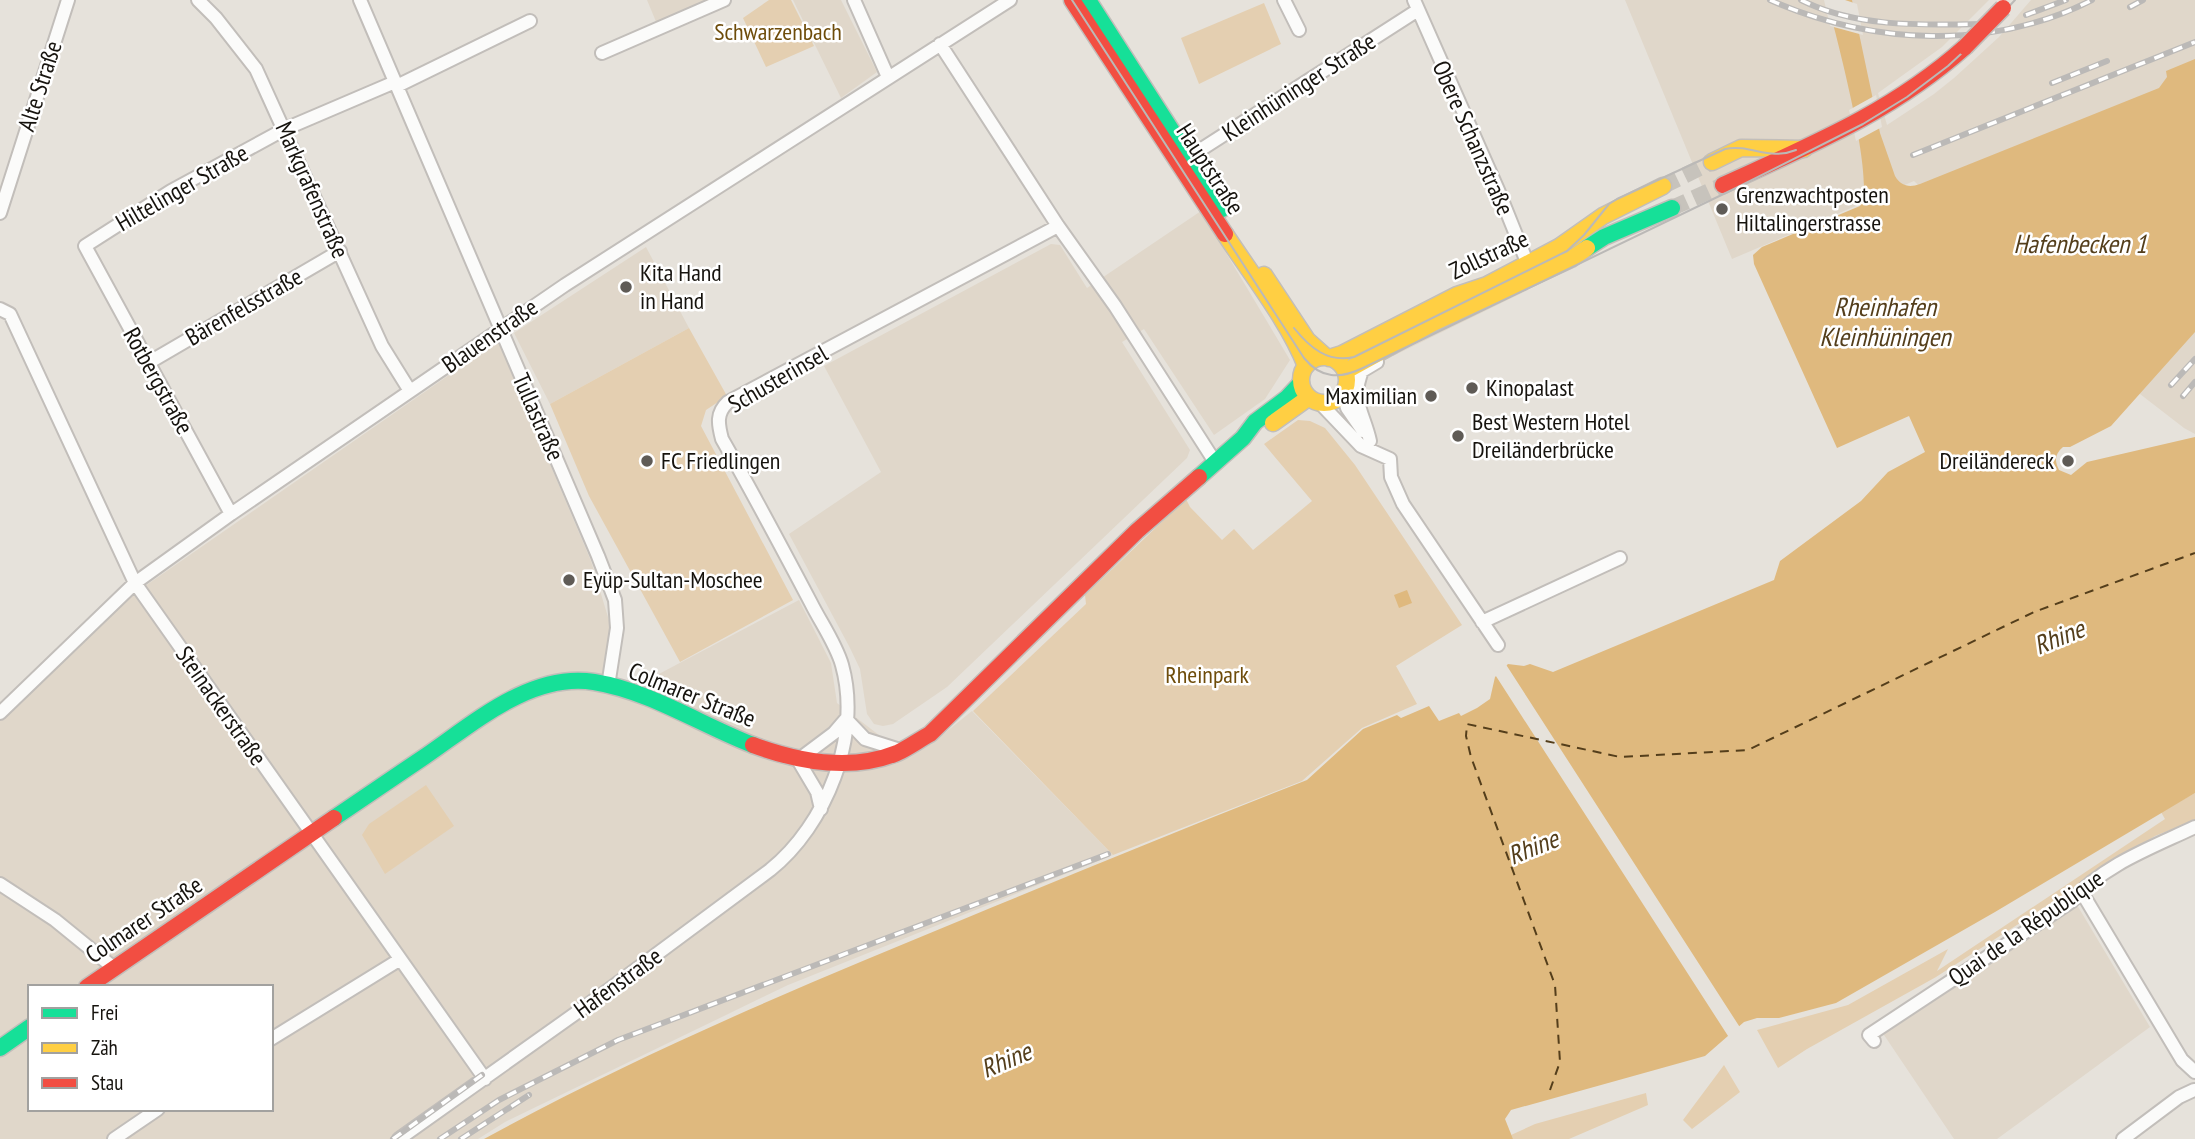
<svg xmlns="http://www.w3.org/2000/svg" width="2195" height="1139" font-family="'PT Sans Narrow',sans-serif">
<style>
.built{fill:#e0d7ca;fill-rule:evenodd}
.green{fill:#e4cfb1}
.water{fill:#dfb97e}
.pier{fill:#e6e2db}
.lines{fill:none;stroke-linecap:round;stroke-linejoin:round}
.ferry{stroke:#543e1b;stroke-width:2;stroke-dasharray:9 7;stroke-linecap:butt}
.secondary-tunnel{stroke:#c7c3bc;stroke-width:16;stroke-dasharray:16 8;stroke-linecap:butt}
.street-casing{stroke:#c2beba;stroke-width:16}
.fast-casing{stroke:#c2beba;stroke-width:19}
.slow-casing{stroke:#c2beba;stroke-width:19}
.jam-casing{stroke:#c2beba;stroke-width:19}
.street{stroke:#fbfbfa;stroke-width:12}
.fast{stroke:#16e098;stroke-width:16}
.slow{stroke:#ffcf43;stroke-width:16}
.jam{stroke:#f24e42;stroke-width:16}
.tram{stroke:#bbb9b7;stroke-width:2}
.rail-casing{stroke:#bbb9b7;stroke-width:6}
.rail{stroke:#fff;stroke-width:3.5;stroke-dasharray:10;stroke-linecap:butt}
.jam-bridge-casing{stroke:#c2beba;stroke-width:19;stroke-linecap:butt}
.jam-bridge{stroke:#f24e42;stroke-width:16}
.poi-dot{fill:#5f5b56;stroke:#fff;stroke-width:2.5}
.labels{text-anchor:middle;stroke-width:5;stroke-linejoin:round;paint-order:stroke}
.park-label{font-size:24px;fill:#6e4c0a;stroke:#fff}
.street-label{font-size:24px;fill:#16130e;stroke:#fff}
.poi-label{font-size:24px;fill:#16130e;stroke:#fff;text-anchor:start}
.water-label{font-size:26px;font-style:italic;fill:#543e1b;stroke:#fff}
</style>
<rect width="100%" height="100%" fill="#e6e2db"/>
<path class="built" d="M647,0H708L657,24Z
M793,0H841L877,72L841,98Z
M1625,0H1989L1942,47L1878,93L1887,125L1934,94L1954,78L1999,37L2031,0H2195V434L2184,428L2140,394L1914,181L1732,259Z
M1201,211L1290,360L1265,399L1214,435L1144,329L1122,342L1190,450L1187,458L947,687L893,724L883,726L874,724L867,714L860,669L850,648L789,534L881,472L824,366L1051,244L1060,245L1087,288Z
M646,247L689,328L550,404L514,333Z
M1527,288L1528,290L1393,356L1392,354L1398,345Z
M498,341L591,561L611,627L602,677L638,685L799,600L831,663L837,703L909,758L931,744L972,711L1113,855L788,985L505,1122L478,1139H0V720L135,593ZM30,987H271V1109H30Z
M2077,905L2150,1027L1997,1139H1954L1882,1032L1939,998Z"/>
<path class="green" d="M769,0H791L814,46L766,67L743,18Z
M1264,3L1281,44L1199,84L1181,38Z
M689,328L727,396L706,410L701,426L793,600L680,662L589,496L550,404Z
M1298,420L1310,421L1325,428L1355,465L1462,625L1396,666L1417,704L1362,728L1302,781L1113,855L973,711L1086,604L1085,595L1186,499L1190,507L1222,540L1234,529L1253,550L1312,501L1264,444Z
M426,785L454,826L385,874L362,835L369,824Z
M2195,793V820L2155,836L1936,977L1807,1049L1778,1068L1757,1030L1848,1005L1948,949L1937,971L2165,819L2161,812Z
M1724,1065L1740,1092L1692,1129L1683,1120Z
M1646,1093L1648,1105L1569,1139H1513L1511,1135L1535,1124Z"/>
<path class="water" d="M1827,0H1852L1880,133L1895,176C1901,186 1909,188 1920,184L2159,88L2167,77L2166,71L2195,59V332L2111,426L2070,447H2063C2055,454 2054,460 2059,470L2071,475L2087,462L2195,437V793L1995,912L1836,1003L1779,1018H1757L1744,1022L1705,1056L1511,1110L1505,1119L1513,1139H484C639,1054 801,986 964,919C1078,872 1192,825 1307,780L1363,729L1397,715L1401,718L1429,706L1439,721L1459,713L1461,716L1477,708L1490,699L1495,677L1508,664L1524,666L1530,664L1553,672L1774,580L1780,561L1861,501L1888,472L1925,452L1909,416L1837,448L1754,264L1753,255L1762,247L1860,206C1877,186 1835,32 1827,0Z
M1407,590L1412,603L1399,608L1394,595Z"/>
<path class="pier" d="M1824,0H1845L1857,4L1863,35L1830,26Z
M1876,95L1882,127L1856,141L1849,110Z
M1505,663L1741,1029L1730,1039L1494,673Z"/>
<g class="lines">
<path class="ferry" d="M1550,1090L1560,1062L1555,985L1471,757L1466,736L1467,724L1620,757L1748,750L2034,612L2195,553"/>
<path class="secondary-tunnel" d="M1663,186L1712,162
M1672,208L1723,185"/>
<g class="street-casing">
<path id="street" d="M198,0L216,18L256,69L382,346L410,391
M360,0L598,556L615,600L617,628L608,686
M854,0L888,77
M1284,0L1299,30
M1414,0L1498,190L1531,272
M940,44L1058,226L1115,306L1215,462
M602,53L724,0
M397,86L530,21
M1183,161L1418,10
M0,213L68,0
M0,309L10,314L135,583L485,1079
M148,363L340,251
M1343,395L1347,408L1363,431
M1320,403L1361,446L1390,459L1391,477L1403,504L1498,645
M1370,441C1364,413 1350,401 1362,371L1377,362
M231,514L85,246L171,191L285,129L395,82
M1482,622L1620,558
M0,713L135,583L231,514L565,285L1010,0
M846,719L865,739L903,751
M821,809L817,792L798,760L834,733L846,719
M0,884L55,920L114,968
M2081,891L2182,1060L2195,1072
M271,1039L399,960
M1874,1041L1869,1035L2072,901C2103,865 2153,847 2195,827
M114,1139L158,1109
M399,1139L607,991L770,870C826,825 862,736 842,665C836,644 821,623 811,603C782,548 753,493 722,439C718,424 716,413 728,402L1058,226
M2123,1139L2179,1097L2194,1090"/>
</g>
<g class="fast-casing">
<path id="fast" d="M1088,0L1222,209
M1587,248L1604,237L1672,208
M1199,477L1243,438L1255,422L1287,398L1301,383
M334,818C365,797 396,776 427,755C475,722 532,672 594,682C650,691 701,725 753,745
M0,1048L30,1027"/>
</g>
<g class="slow-casing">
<path id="slow" d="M1712,162L1741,148L1804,149
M1225,234C1251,274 1289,322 1306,366
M1264,275L1307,340L1326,357
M1301 380a23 23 0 1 1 46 0a23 23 0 1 1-46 0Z
M1329,358L1342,354L1457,295L1487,285L1559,247L1603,216L1663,186
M1346,371L1433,323L1571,259L1587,248
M1273,423L1308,398"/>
</g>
<g class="jam-casing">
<path id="jam" d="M1072,0L1225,234
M1723,185C1811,145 1892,112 1965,47
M753,745C799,762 850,772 897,753C908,748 919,740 930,734L1137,531L1199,477
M87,987L334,818"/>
</g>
<use href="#street" class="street"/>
<use href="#fast" class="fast"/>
<use href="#slow" class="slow"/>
<use href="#jam" class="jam"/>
<path class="tram" d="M1072,0L1304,358C1321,379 1340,379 1363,368L1736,188L1863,124L1907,97L1948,66L1989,28L2015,0
M1294,328C1310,348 1328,363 1354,357L1567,251L1584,235L1609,204L1617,199L1725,149C1751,144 1769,161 1796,150"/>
<g class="rail-casing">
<path id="rail" d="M1770,0C1872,45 1992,51 2092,0
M1801,0C1857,28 1922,25 1982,24
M2130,7L2143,0
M2026,15L2066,0
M2052,83L2107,61
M1913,155L2195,42
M2171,385L2195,359
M2183,396L2195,382
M393,1139L482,1075
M440,1139L499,1100L618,1040L1108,854
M461,1139L529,1095"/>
</g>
<use href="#rail" class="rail"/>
<g class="jam-bridge-casing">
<path id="jam-bridge" d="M1965,47L2003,8"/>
</g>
<use href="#jam-bridge" class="jam-bridge"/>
</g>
<g class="poi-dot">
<circle cx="1722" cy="209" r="7"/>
<circle cx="626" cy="287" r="7"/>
<circle cx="1472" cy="388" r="7"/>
<circle cx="1431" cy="396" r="7"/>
<circle cx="1458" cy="436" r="7"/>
<circle cx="647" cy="461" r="7"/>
<circle cx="2068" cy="461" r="7"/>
<circle cx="569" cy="580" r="7"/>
</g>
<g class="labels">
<g class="park-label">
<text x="778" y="40">Schwarzenbach</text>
<text x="1207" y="683">Rheinpark</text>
</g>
<g class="street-label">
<text transform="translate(40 86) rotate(-72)" y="8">Alte Straße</text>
<text transform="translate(1299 87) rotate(-33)" y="8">Kleinhüninger Straße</text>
<text transform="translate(1473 138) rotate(66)" y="8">Obere Schanzstraße</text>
<text transform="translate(1210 169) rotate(57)" y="8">Hauptstraße</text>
<text transform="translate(182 188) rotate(-30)" y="8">Hiltelinger Straße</text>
<text transform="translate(312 190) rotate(66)" y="8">Markgrafenstraße</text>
<text transform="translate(1489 255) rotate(-25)" y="8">Zollstraße</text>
<text transform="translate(244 307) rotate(-30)" y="8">Bärenfelsstraße</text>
<text transform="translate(490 336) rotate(-35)" y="8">Blauenstraße</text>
<text transform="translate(778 379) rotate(-30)" y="8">Schusterinsel</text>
<text transform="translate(158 381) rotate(61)" y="8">Rotbergstraße</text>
<text transform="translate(538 417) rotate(66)" y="8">Tullastraße</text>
<text transform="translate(692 695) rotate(22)" y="8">Colmarer Straße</text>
<text transform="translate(221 706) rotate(55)" y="8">Steinackerstraße</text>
<text transform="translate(144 920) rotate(-34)" y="8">Colmarer Straße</text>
<text transform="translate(2026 928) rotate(-35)" y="8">Quai de la République</text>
<text transform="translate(618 983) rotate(-36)" y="8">Hafenstraße</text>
</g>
<g class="poi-label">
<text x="1736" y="203">Grenzwachtposten<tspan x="1736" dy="28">Hiltalingerstrasse</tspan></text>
<text x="640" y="281">Kita Hand<tspan x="640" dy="28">in Hand</tspan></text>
<text x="1486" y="396">Kinopalast</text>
<text x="1417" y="404" text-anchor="end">Maximilian</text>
<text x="1472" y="430">Best Western Hotel<tspan x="1472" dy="28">Dreiländerbrücke</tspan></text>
<text x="661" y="469">FC Friedlingen</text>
<text x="2054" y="469" text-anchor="end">Dreiländereck</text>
<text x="583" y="588">Eyüp-Sultan-Moschee</text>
</g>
<g class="water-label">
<text x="2080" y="253">Hafenbecken 1</text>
<text x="1885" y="316">Rheinhafen<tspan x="1885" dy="30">Kleinhüningen</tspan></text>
<text transform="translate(2059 637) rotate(-22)" y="9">Rhine</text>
<text transform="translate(1533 847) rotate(-22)" y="9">Rhine</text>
<text transform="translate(1006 1060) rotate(-23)" y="9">Rhine</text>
</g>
</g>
<rect x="28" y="985" width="245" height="126" fill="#ffffff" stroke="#a2a19f" stroke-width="2"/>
<rect x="42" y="1008" width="35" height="10" fill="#16e098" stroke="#a2a19f" stroke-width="2"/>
<text x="91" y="1020" font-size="21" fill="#16130e">Frei</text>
<rect x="42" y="1043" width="35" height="10" fill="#ffcf43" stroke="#a2a19f" stroke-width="2"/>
<text x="91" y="1055" font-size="21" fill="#16130e">Zäh</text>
<rect x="42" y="1078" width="35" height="10" fill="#f24e42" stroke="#a2a19f" stroke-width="2"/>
<text x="91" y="1090" font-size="21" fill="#16130e">Stau</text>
</svg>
